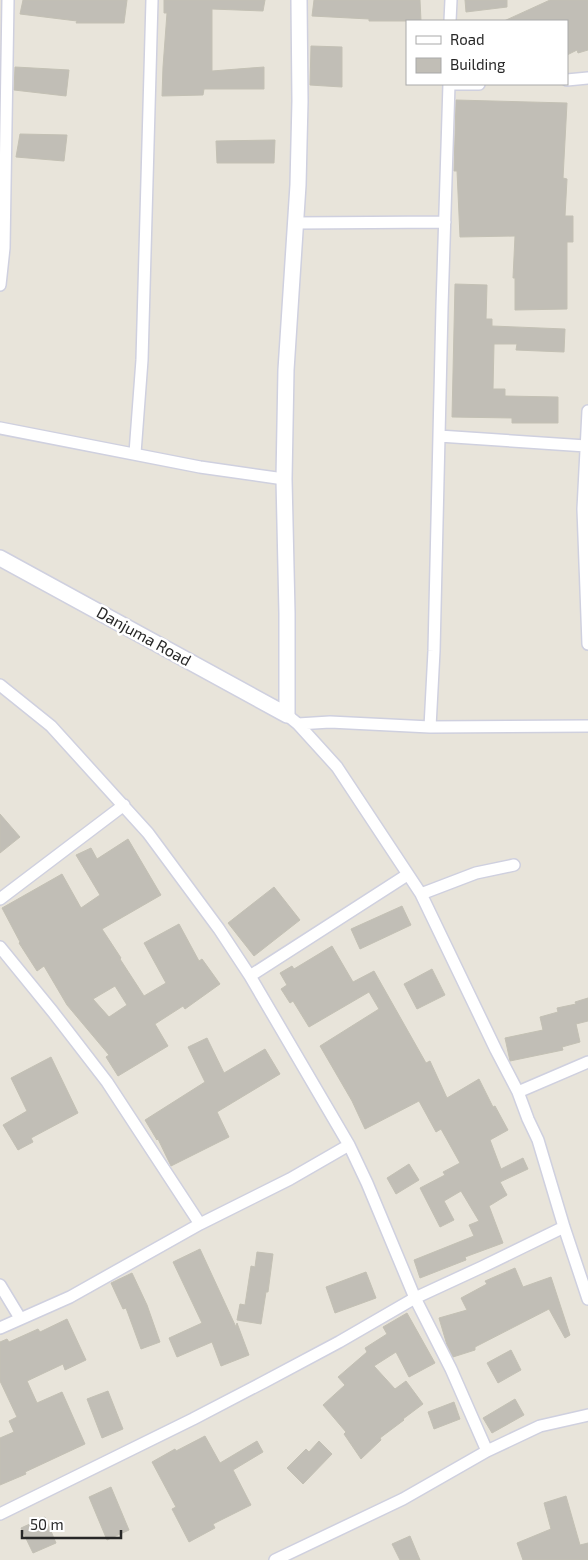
<svg xmlns="http://www.w3.org/2000/svg" width="588" height="1560" font-family="'Exo 2',sans-serif">
<style>
.building{fill:#c1beb6;stroke:#c3c0b4;fill-rule:evenodd}
.lines{fill:none;stroke-linecap:round;stroke-linejoin:round}
.minor-casing{stroke:#cfd0df;stroke-width:14}
.tertiary-casing{stroke:#cfd0df;stroke-width:18}
.minor{stroke:#fff;stroke-width:11}
.tertiary{stroke:#fff;stroke-width:15}
.labels{text-anchor:middle;stroke-width:5;stroke-linejoin:round;paint-order:stroke}
.street-label{font-size:16px;fill:#272727;stroke:#fff}
</style>
<rect width="100%" height="100%" fill="#e8e4da"/>
<path class="building" d="M23,0H127L124,23H76L77,21L20,14Z
M164,0H265L263,11L212,9V71L264,67V89H204L203,95L162,96L163,67L167,13H164Z
M314,0H420L421,21H369V19L312,16Z
M465,0H507V7L466,12Z
M550,0H588V50L578,53L577,50L567,55V21H504Z
M311,46L342,47V87L310,85Z
M15,67L69,70L66,96L14,90Z
M456,100L567,103L563,178L567,179L565,216H573V242H567V309L515,310V278H513L515,236L460,237L457,171H454Z
M20,134L67,135L64,161L16,157Z
M275,140L274,163H217L216,141Z
M455,284L487,285L486,319H492V326L565,329L564,352L516,350L517,344H494L493,389H505V396L558,397V423H512V418L452,417Z
M0,814L20,837L0,853Z
M128,839L161,895L102,929L121,958L120,959L144,996L166,983L144,943L179,924L199,961L202,959L220,984L185,1009L183,1006L155,1024L168,1046L118,1076L106,1057L109,1055L67,1005L44,966L37,971L19,943L20,942L2,908L62,874L81,908L100,895L76,855L91,848L97,859ZM115,986L127,1005L109,1017L93,999Z
M274,887L300,920L254,956L228,923Z
M402,906L411,925L360,949L351,929Z
M332,946L353,982L374,971L426,1063L430,1061L447,1098L479,1079L493,1107L495,1106L508,1130L490,1140L501,1169L523,1158L528,1169L500,1182L507,1195L489,1206L503,1243L465,1257L466,1260L420,1278L414,1260L474,1236L469,1225L479,1221L461,1191L444,1201L454,1220L440,1227L420,1188L445,1175L443,1172L460,1163L441,1129L436,1132L419,1101L365,1129L352,1101L320,1046L379,1009L369,992L309,1027L293,1001L290,1003L281,989L287,985L280,973L292,966L294,969Z
M432,969L445,995L417,1009L404,984Z
M588,998V1021L576,1024L580,1042L562,1047L563,1050L510,1061L505,1038L543,1030L540,1017L558,1012L557,1008L576,1004L575,1002Z
M207,1038L224,1073L265,1049L280,1074L217,1112L229,1137L171,1166L158,1139L157,1140L145,1120L205,1082L188,1047Z
M51,1057L78,1113L31,1138L33,1142L18,1150L3,1125L27,1111L11,1078Z
M409,1164L419,1180L396,1194L387,1178Z
M200,1249L236,1327L237,1323L249,1355L221,1366L212,1342L177,1357L169,1338L202,1323L173,1262Z
M257,1252L273,1254L268,1292H266L261,1324L237,1320L240,1304L245,1305L251,1266L255,1267Z
M515,1268L523,1287L551,1277L570,1335L565,1338L549,1309L475,1347V1350L453,1357L447,1345L439,1318L467,1310L461,1298L487,1284L485,1281Z
M366,1272L376,1298L335,1313L326,1287Z
M132,1273L147,1305L160,1342L141,1349L126,1308L123,1309L111,1283Z
M407,1313L435,1363L409,1377L396,1352L374,1366L395,1389L406,1381L423,1404L403,1419L404,1420L380,1438L381,1440L361,1459L344,1434L346,1432L323,1405L345,1385L338,1377L367,1352L365,1348L387,1334L383,1327Z
M67,1319L86,1360L65,1370L63,1364L27,1381L37,1403L62,1392L85,1444L25,1472L26,1474L0,1485V1438L14,1432L9,1421L17,1417L0,1381V1342L7,1339L9,1342L38,1329L40,1332Z
M511,1350L521,1370L498,1383L487,1363Z
M108,1391L123,1429L102,1438L87,1399Z
M515,1399L524,1415L492,1433L483,1418Z
M454,1402L460,1419L434,1429L428,1412Z
M205,1436L220,1463L257,1441L263,1452L233,1470L251,1505L213,1524L215,1528L189,1542L172,1509L176,1507L152,1462L175,1449L176,1451Z
M319,1441L332,1454L303,1484L287,1468L306,1449L309,1452Z
M111,1487L129,1530L107,1540L89,1497Z
M566,1496L580,1545L588,1543V1560H523L517,1543L551,1529L544,1503Z
M45,1517L56,1543L33,1553L21,1528Z
M410,1536L420,1560H400L392,1544Z"/>
<g class="lines">
<g class="minor-casing">
<path id="minor" d="M450,21L451,0
M567,80L588,78
M449,84H479
M296,223L445,222
M0,285L4,248L8,0
M588,411L583,509L588,644
M0,428L200,467L284,479
M439,436L586,446
M135,453L142,360L152,0
M0,685L51,726L148,833L219,929L250,976L349,1145L367,1183L415,1298L451,1369L487,1451
M287,715L298,724L337,767L421,894L496,1050L518,1092L528,1119L538,1140L564,1227L588,1299
M298,724L330,722L430,727L588,726
M430,727L434,651L442,307L449,84
M421,894L476,873L514,865
M0,899L124,805
M0,947L53,1012L107,1082L200,1224
M250,976L407,875
M518,1092L588,1062
M0,1285L20,1318
M0,1328L70,1297L200,1224L290,1179L349,1145
M0,1514L193,1419L264,1382L339,1342L415,1298L482,1267L564,1227
M275,1560L403,1499L487,1451L540,1426L588,1415"/>
</g>
<g class="tertiary-casing">
<path id="tertiary" d="M0,558L287,715V613L284,479L286,370L298,185L300,101L299,0"/>
</g>
<use href="#minor" class="minor"/>
<use href="#tertiary" class="tertiary"/>
</g>
<g class="labels">
<g class="street-label">
<text transform="translate(144 636) rotate(29)" y="6">Danjuma Road</text>
</g>
</g>
<rect x="406" y="20" width="162" height="65" fill="#ffffff" stroke="#a9a9a9"/>
<rect x="416" y="36" width="25" height="8" fill="#ffffff" stroke="#a9a9a9"/>
<text x="450" y="45" font-size="15" fill="#272727">Road</text>
<rect x="416" y="58" width="25" height="15" fill="#c1beb6" stroke="#a9a9a9"/>
<text x="450" y="70" font-size="15" fill="#272727">Building</text>
<path d="M22 1530v8h99v-8" fill="none" stroke="#272727" stroke-width="2.5"/>
<text x="30" y="1530" font-size="15" fill="#272727" stroke="#ffffff" stroke-width="4" paint-order="stroke">50 m</text>
</svg>
